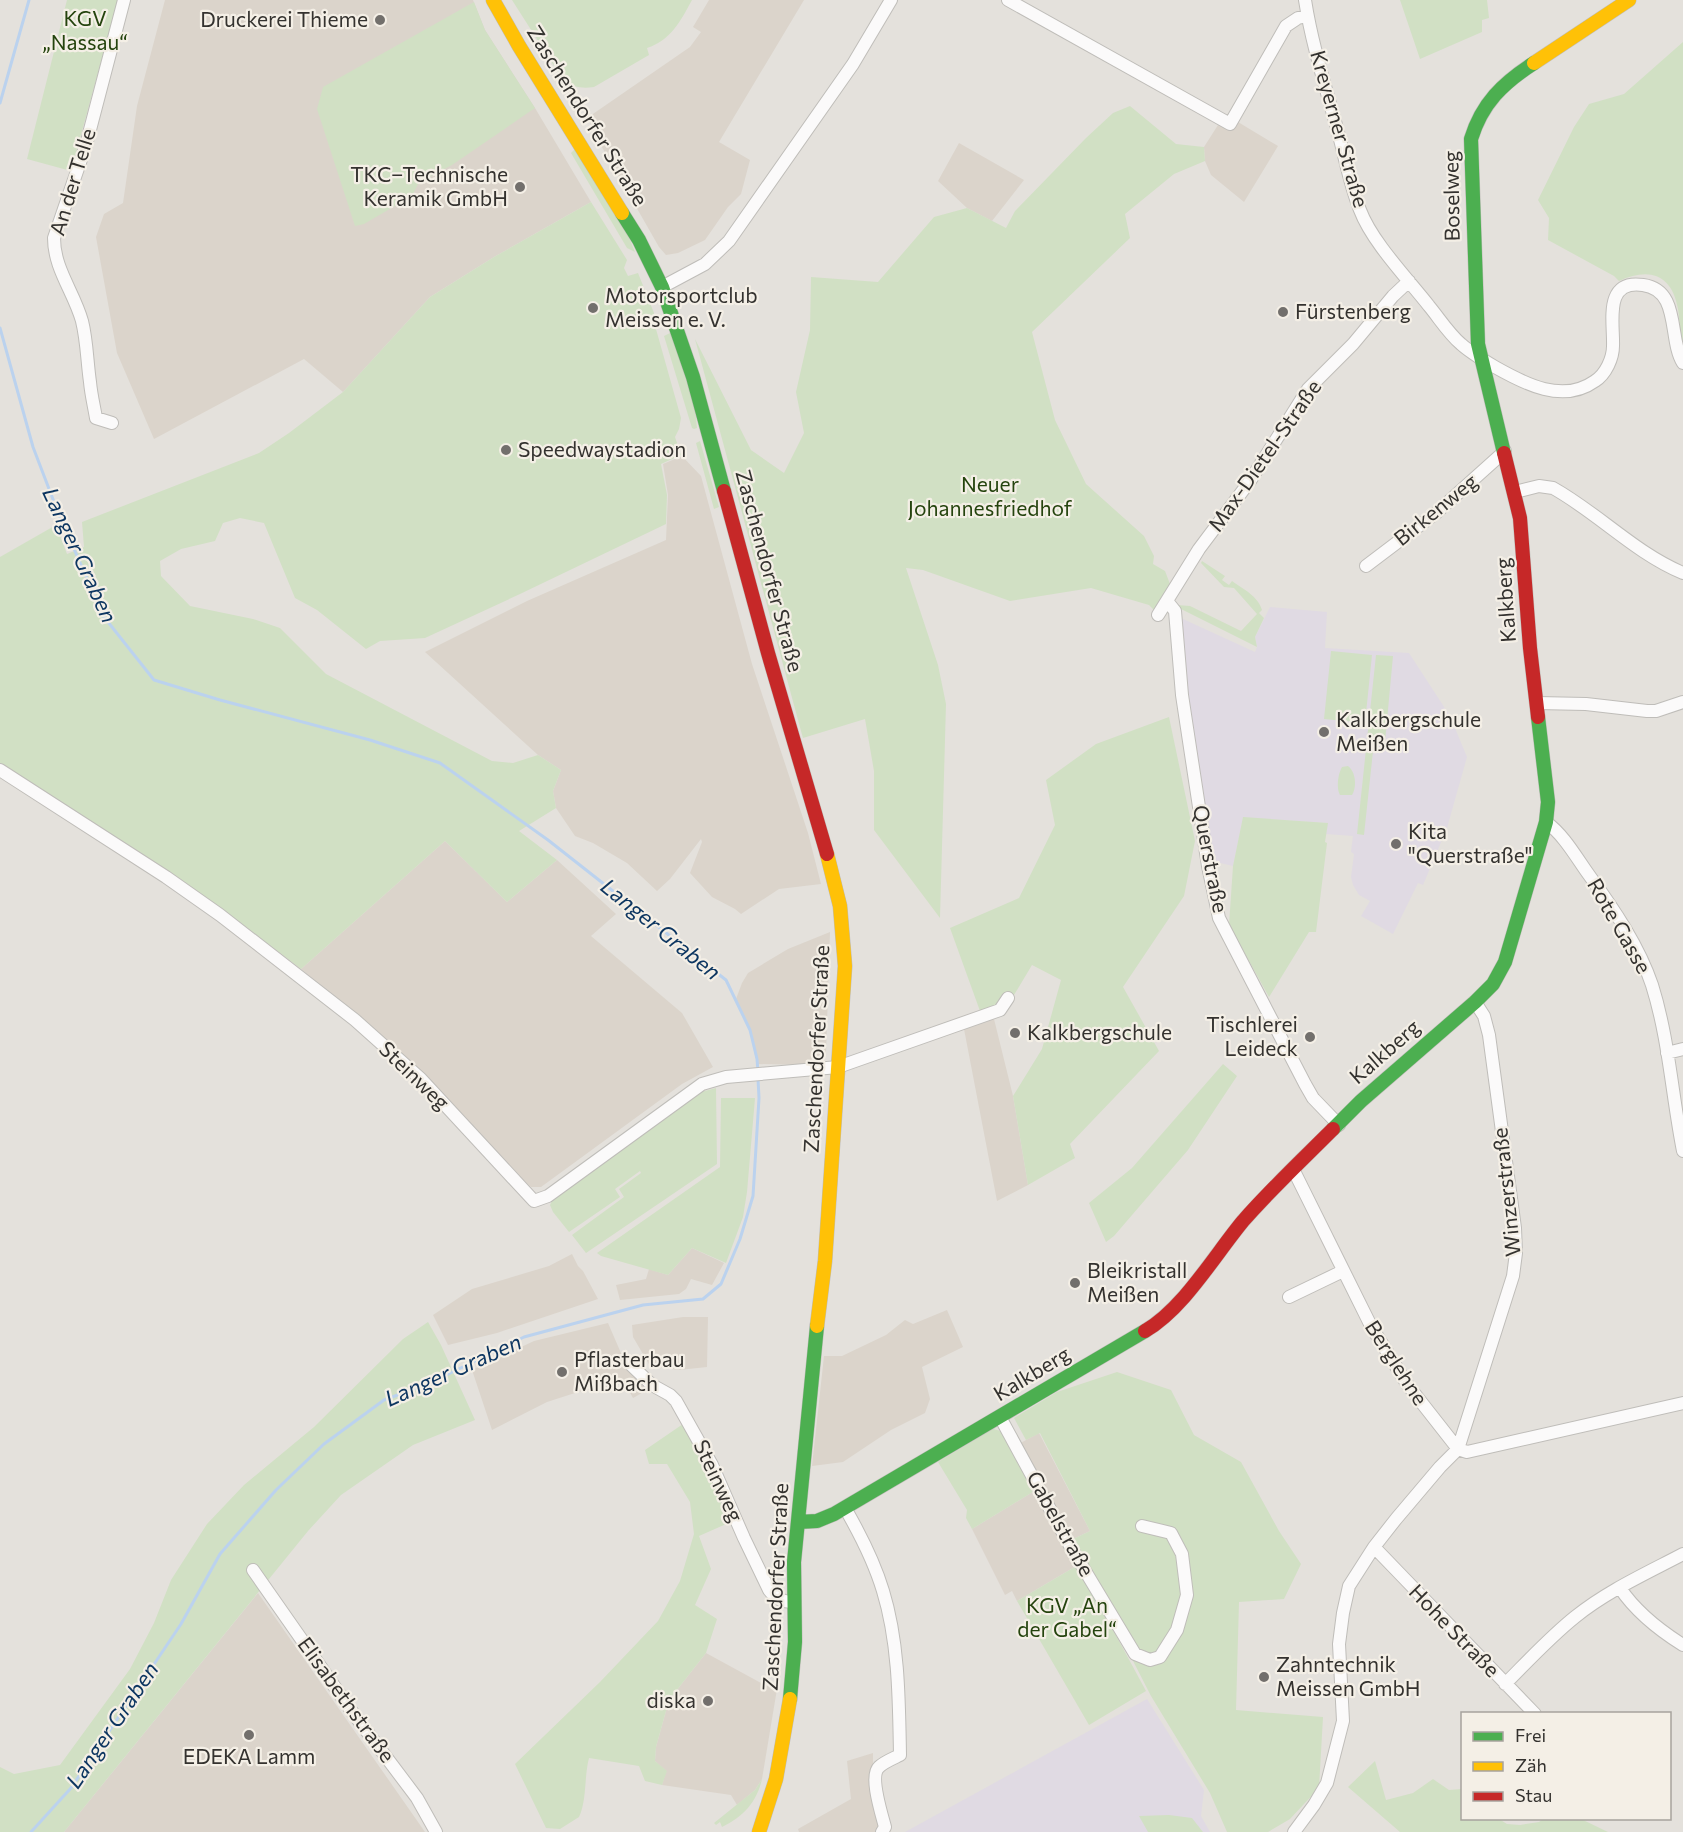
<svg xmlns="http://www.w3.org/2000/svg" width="1683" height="1832" font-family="Commissioner,sans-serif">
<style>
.built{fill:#dbd4cb}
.education{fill:#e0dae3}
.green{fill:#d1e0c4}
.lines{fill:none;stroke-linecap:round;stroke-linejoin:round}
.stream{stroke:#bbd2ee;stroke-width:3}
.street-casing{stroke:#bfbdb9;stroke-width:14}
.fast-casing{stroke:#bfbdb9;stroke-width:15}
.slow-casing{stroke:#bfbdb9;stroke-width:15}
.jam-casing{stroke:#bfbdb9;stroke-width:15}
.street{stroke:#fbfafa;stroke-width:12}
.fast{stroke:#4caf50;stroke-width:14}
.slow{stroke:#ffc107;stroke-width:14}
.jam{stroke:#c62828;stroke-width:14}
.poi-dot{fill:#726f6c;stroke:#f4efe6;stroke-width:2}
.labels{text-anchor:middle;stroke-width:4.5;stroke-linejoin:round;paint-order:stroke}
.park-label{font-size:21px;fill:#25440e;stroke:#f4efe6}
.poi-label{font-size:21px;fill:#34322f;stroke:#f4efe6;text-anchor:start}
.street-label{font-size:21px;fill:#34322f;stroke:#f4efe6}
.water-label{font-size:22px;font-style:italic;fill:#0d3661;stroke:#f4efe6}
</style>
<rect width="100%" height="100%" fill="#e4e1dc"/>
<path class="built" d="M165,0H473L485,30L535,108L591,202L494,257L430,297L343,392L304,359L154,439L117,353L96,237L104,214L123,203L137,106Z
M709,0H804L719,142L750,160L741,194L728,207L705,240L678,253L666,255L659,247L591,128L590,116L690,47L701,32L693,27Z
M1238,122L1278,146L1244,202L1211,175L1205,161L1204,147L1218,125Z
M959,143L1024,180L992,221L967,208L938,181Z
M682,456L701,476L752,664L808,833L821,884L779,889L741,914L735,909L712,897L690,873L702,842L701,839L670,879L657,891L627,863L593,843L575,836L556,808L553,791L561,770L538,755L425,652L527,601L666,540L668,495L663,464Z
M445,841L507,902L557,860L616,914L591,936L682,1013L713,1067L682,1084L541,1187H531L525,1182L423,1072L301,969Z
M830,932L826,1054L814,1057L809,1065L757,1064L750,1030L736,999L742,983L748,973L788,949Z
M994,1019L1013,1096L1028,1185L997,1201L964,1029Z
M692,1248L724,1263L712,1285L691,1279L686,1289L679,1294L620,1300L616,1285L646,1279L649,1269L668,1275Z
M572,1254L578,1266L583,1271L598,1299L497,1333L448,1345L433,1315L472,1289L549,1266Z
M947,1310L963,1347L922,1367L930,1399L925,1413L891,1430L843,1462L812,1466L824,1356H842L886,1335L905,1320L913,1324Z
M683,1317H708L707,1367L679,1370L650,1366L633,1337L632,1325Z
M608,1323L627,1367L649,1389L633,1398L625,1383L578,1392L547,1402L492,1430L472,1370L534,1341Z
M1039,1433L1090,1531L1071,1540L1078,1565L1017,1601L1012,1591L1005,1595L972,1529L1036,1490L1013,1447Z
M258,1593L425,1832H64Z
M706,1653L761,1683L777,1689L762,1779L755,1790L737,1805L731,1795L662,1785L666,1771L655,1761L656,1747L669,1700Z
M873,1753V1794L881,1826L878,1832H799L798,1829L851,1799L847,1761Z"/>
<path class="education" d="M1270,607L1327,612L1325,648L1409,653L1450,716L1467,757L1447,828L1423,885L1418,883L1393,934L1361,916L1370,901L1359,895L1353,885L1351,877L1354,854L1351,852L1353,836L1326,834L1327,823L1243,818L1233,866L1216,862L1212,859L1187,707L1179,625L1183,619L1255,652L1257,647L1255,637Z
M1147,1699L1204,1790L1201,1816L1210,1832H905Z"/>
<path class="green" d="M67,0H118L71,171L27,159Z
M512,0H692C680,22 671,40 647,48L649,55L594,87C581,89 574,87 563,80Z
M1400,0H1487L1489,18L1482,20V32L1420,59Z
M474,2L485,30L535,108L452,165L419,182L412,196L364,224L355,226L317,109L323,87Z
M1683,42V347C1679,335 1680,322 1678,309C1672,274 1649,267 1619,281L1614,276L1548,240L1549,218L1538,200L1574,127L1589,104L1624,94Z
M1130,106L1176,144L1204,147L1205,161L1174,174L1125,214L1130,238L1032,332L1055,420L1086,484L1144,536L1154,556L1153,564L1165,571L1170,584L1155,611L1149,605L1091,588L1010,601L923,570L906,568L938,665L946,704L940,918L874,830V771L865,719L803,738L801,731L695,339L751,450L784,473L804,433L796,392L810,330L811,277L878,282L934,217L967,208L1006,228L1015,211L1086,138L1113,113Z
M575,149L623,223L635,252L627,248L571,153Z
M591,202L627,260L624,268L628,276L638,273L654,313V322L681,418L679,429L675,437L681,455L661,464L667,495L666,524L520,594L425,638L380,641L366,649L317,610L295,598L264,523L240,518L223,523L215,541L181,549L160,561L161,576L190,606L253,619L280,628L326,674L492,761L513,763L538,755L561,770L553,791L556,808L519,831L557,860L507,902L445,841L301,969L227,913L110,834L0,765V557L56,525L67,554L84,547L82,522L259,453L289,433L343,392L430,297L494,257Z
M672,332L695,408L697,428L694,429L692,428L664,336Z
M700,441L719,507L714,509L696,443Z
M1202,561L1225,576L1222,580L1229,585L1232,581C1243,589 1258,596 1262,610L1259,613L1264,618L1255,637L1257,647L1181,609L1177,605L1190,606L1241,631L1257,614L1234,588L1224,587L1201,563Z
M1331,651L1372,655L1365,723L1324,719Z
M1376,655L1393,656L1385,742H1374L1364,835L1357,834Z
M1169,717L1195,841L1184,896L1123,987L1159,1051L1070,1144L1075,1158L1028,1185L1013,1096L1042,1049L1061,980L1032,965L1011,1000L980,1011L950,928L1019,898L1055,825L1046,780L1096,744Z
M1348,766C1356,772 1357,787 1352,795H1340C1336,788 1338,774 1342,767Z
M1243,817L1328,823L1325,842L1327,843L1316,932H1309L1269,997L1229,925L1233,866Z
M1223,1064L1237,1076L1188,1150L1114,1236L1106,1242L1089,1203L1132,1168Z
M716,1088L717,1164L586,1253L572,1235L624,1197L619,1189L641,1173L640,1171L615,1189L620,1197L569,1232L553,1212L550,1205L553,1199L697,1093Z
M721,1098H755L747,1192L743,1217L726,1263L692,1248L668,1275L601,1256L597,1253L720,1167Z
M428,1322L441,1345L475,1420L413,1445L341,1495L308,1531L64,1832H0V1767L14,1774L60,1765L130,1669L154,1623L171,1580L207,1524L244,1485L314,1427L403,1339Z
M1117,1372L1171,1390L1194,1435L1241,1462L1279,1531L1301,1564L1284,1599L1239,1602L1236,1710L1323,1717L1319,1788L1290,1819L1268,1832H1227L1210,1793L1151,1696L1071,1540L1090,1531L1040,1433L1026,1440L1014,1418L1057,1392Z
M683,1424C704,1454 713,1490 733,1521L699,1536L711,1569L695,1605L717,1619L706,1653L669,1700L656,1747L655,1761L667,1771L662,1785L645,1781L639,1766L589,1758C584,1777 587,1800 579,1817L560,1829L546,1828L515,1764L600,1682L658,1621L680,1581L694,1534L690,1502L667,1464H649L645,1450Z
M993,1429L1005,1432L1036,1490L972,1529L966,1518L967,1510L938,1462Z
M1078,1565L1146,1691L1089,1725L1017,1601Z
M1375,1761L1386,1800L1413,1793L1433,1779L1449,1790L1462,1789V1818L1499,1819L1507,1824L1520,1825L1539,1822L1543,1819H1581L1608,1832H1400L1348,1787Z
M762,1779C757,1802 743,1817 722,1827L720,1822L716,1825L714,1823L755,1790Z
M1169,1815L1192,1818L1203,1832H1148L1139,1816Z"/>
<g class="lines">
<path class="stream" d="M0,103L29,0
M0,328L33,447L59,515L104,617L154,680L220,700L370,740L440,763L548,840L726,980L750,1030L757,1059L758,1072
M31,1832L71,1788L181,1624L220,1554L276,1490L324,1444L384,1400L428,1384L524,1337L643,1305L703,1299L721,1284L740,1239L753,1196L759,1098L758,1079"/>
<g class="street-casing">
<path id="street" d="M1008,0L1230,124L1286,26L1298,18L1307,16
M1305,0C1312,45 1326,88 1338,132C1345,157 1350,186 1360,210C1372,242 1408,279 1429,306C1439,318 1449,334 1461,344C1471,353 1483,360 1495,367C1525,384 1563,404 1595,381C1606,374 1613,358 1613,346C1614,323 1603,279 1643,285C1681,290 1668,339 1683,363
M662,287L705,264L729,241L853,64L891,0
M112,423L96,418C94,406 91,394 90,382C87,361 87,341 82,321C74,292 54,269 54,238L86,145L124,0
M1515,492L1539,486L1553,488C1598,513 1635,553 1683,573
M1366,566L1436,513L1505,451
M1167,601L1175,611L1182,695L1208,866L1219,918L1305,1084L1313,1098L1339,1125
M1158,615L1199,549L1250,481L1308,389L1353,344L1393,296L1409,281
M1537,703L1586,704L1647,711H1656L1683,702
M0,770L166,877L220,915L355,1020L421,1079L534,1201L548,1196L702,1084L726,1077L838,1067L1000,1010L1008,998
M1546,822C1564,835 1576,857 1589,875C1613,908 1639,946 1652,985C1669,1039 1672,1096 1683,1151
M1667,1053L1683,1049
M1293,1169L1371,1326L1407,1384L1458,1449
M1289,1297L1343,1271
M630,1364L652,1385L670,1395L676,1401L712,1465L744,1538L769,1590C776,1599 783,1602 794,1602
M1000,1417L1069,1544L1135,1654L1150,1660L1160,1657L1177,1630L1187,1595L1182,1554L1171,1533L1142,1526
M1458,1449L1513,1276L1516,1253L1515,1228L1489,1035L1484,1016L1475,1002
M1458,1449L1467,1452L1683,1403
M845,1508C860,1534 874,1561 883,1591C899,1643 899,1701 900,1755C894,1758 884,1762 879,1767C869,1776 882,1815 885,1827L882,1832
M1374,1547L1535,1714
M253,1570L353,1713L417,1798L436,1832
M1620,1588C1636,1612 1659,1630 1683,1645
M1505,1684C1528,1661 1550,1637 1575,1617C1607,1591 1647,1573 1683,1554
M1294,1832L1314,1805L1327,1783L1343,1721L1339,1644L1343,1613L1349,1586L1374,1547L1396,1519L1440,1467L1458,1449"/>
</g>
<g class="fast-casing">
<path id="fast" d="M622,213L639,240L662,287L693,377L724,491
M1504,453L1478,344L1471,139C1482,103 1503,83 1534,63
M1333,1129L1361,1101L1475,1002L1493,984L1505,962L1546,822L1548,802L1538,717
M798,1522L817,1521L834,1514L1145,1331
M790,1699L795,1642L794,1562L817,1326"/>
</g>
<g class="slow-casing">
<path id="slow" d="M493,0L519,46L622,213
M1534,63L1629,0
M817,1326L825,1261L845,966L840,906L827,854
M759,1832L776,1779L790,1699"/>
</g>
<g class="jam-casing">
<path id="jam" d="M1504,453L1520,518L1530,648L1538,717
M724,491L768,653L827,854
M1145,1331C1184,1308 1214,1256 1243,1221C1271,1189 1303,1159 1333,1129"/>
</g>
<use href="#street" class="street"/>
<use href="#fast" class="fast"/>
<use href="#slow" class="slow"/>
<use href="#jam" class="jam"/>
</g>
<g class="poi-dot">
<circle cx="380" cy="20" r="6"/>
<circle cx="520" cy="187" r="6"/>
<circle cx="593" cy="308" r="6"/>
<circle cx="1283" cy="312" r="6"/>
<circle cx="506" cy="450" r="6"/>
<circle cx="1324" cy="732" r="6"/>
<circle cx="1396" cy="844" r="6"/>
<circle cx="1015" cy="1033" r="6"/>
<circle cx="1310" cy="1037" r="6"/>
<circle cx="1075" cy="1283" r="6"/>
<circle cx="562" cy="1372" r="6"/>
<circle cx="1264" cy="1677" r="6"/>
<circle cx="708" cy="1701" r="6"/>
<circle cx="249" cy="1735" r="6"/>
</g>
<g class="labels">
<g class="park-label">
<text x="85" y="26">KGV<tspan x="85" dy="24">„Nassau“</tspan></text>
<text x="990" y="492">Neuer<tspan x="990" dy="24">Johannesfriedhof</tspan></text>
<text x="1067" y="1613">KGV „An<tspan x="1067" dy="24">der Gabel“</tspan></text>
</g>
<g class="poi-label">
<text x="368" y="27" text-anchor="end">Druckerei Thieme</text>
<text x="508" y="182" text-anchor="end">TKC–Technische<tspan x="508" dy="24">Keramik GmbH</tspan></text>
<text x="605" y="303">Motorsportclub<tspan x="605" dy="24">Meissen e. V.</tspan></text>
<text x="1295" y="319">Fürstenberg</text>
<text x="518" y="457">Speedwaystadion</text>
<text x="1336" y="727">Kalkbergschule<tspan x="1336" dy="24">Meißen</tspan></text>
<text x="1408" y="839">Kita<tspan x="1408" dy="24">"Querstraße"</tspan></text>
<text x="1298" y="1032" text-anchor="end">Tischlerei<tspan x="1298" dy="24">Leideck</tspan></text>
<text x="1027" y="1040">Kalkbergschule</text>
<text x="1087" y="1278">Bleikristall<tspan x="1087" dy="24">Meißen</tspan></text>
<text x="574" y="1367">Pflasterbau<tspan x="574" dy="24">Mißbach</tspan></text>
<text x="1276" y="1672">Zahntechnik<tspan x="1276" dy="24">Meissen GmbH</tspan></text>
<text x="696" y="1708" text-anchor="end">diska</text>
<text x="249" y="1764" text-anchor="middle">EDEKA Lamm</text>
</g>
<g class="street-label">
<text transform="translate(587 116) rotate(58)" y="7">Zaschendorfer Straße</text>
<text transform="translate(1339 129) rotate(74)" y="7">Kreyerner Straße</text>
<text transform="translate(73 182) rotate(-73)" y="7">An der Telle</text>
<text transform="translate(1452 196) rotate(-91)" y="7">Boselweg</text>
<text transform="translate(1265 456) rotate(-55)" y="7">Max-Dietel-Straße</text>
<text transform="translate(1436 510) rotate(-39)" y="7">Birkenweg</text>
<text transform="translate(769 571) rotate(75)" y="7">Zaschendorfer Straße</text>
<text transform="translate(1506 600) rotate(-94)" y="7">Kalkberg</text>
<text transform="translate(1210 859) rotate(79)" y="7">Querstraße</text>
<text transform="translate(1619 926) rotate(60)" y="7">Rote Gasse</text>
<text transform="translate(817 1049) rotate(-87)" y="7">Zaschendorfer Straße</text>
<text transform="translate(1385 1052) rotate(-41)" y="7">Kalkberg</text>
<text transform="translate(414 1076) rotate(44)" y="7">Steinweg</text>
<text transform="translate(1507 1192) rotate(-96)" y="7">Winzerstraße</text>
<text transform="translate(1396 1363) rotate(57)" y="7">Berglehne</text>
<text transform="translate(1032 1374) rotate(-31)" y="7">Kalkberg</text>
<text transform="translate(718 1481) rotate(65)" y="7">Steinweg</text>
<text transform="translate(1060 1524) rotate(61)" y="7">Gabelstraße</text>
<text transform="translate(776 1587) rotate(-87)" y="7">Zaschendorfer Straße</text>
<text transform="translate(1454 1631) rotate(46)" y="7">Hohe Straße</text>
<text transform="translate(346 1700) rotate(54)" y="7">Elisabethstraße</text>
</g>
<g class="water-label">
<text transform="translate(80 555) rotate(65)" y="8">Langer Graben</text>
<text transform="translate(661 929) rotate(39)" y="8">Langer Graben</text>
<text transform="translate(453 1370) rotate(-24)" y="8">Langer Graben</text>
<text transform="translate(112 1725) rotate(-56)" y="8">Langer Graben</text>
</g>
</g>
<rect x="1461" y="1712" width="210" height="108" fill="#f4efe6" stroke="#a7a39d" stroke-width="1.5"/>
<rect x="1473" y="1732" width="30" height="9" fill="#4caf50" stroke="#a7a39d" stroke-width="1.5"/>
<text x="1515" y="1742" font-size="18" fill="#34322f">Frei</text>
<rect x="1473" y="1762" width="30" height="9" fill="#ffc107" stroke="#a7a39d" stroke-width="1.5"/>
<text x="1515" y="1772" font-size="18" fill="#34322f">Zäh</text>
<rect x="1473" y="1792" width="30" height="9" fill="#c62828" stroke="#a7a39d" stroke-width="1.5"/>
<text x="1515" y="1802" font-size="18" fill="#34322f">Stau</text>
</svg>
